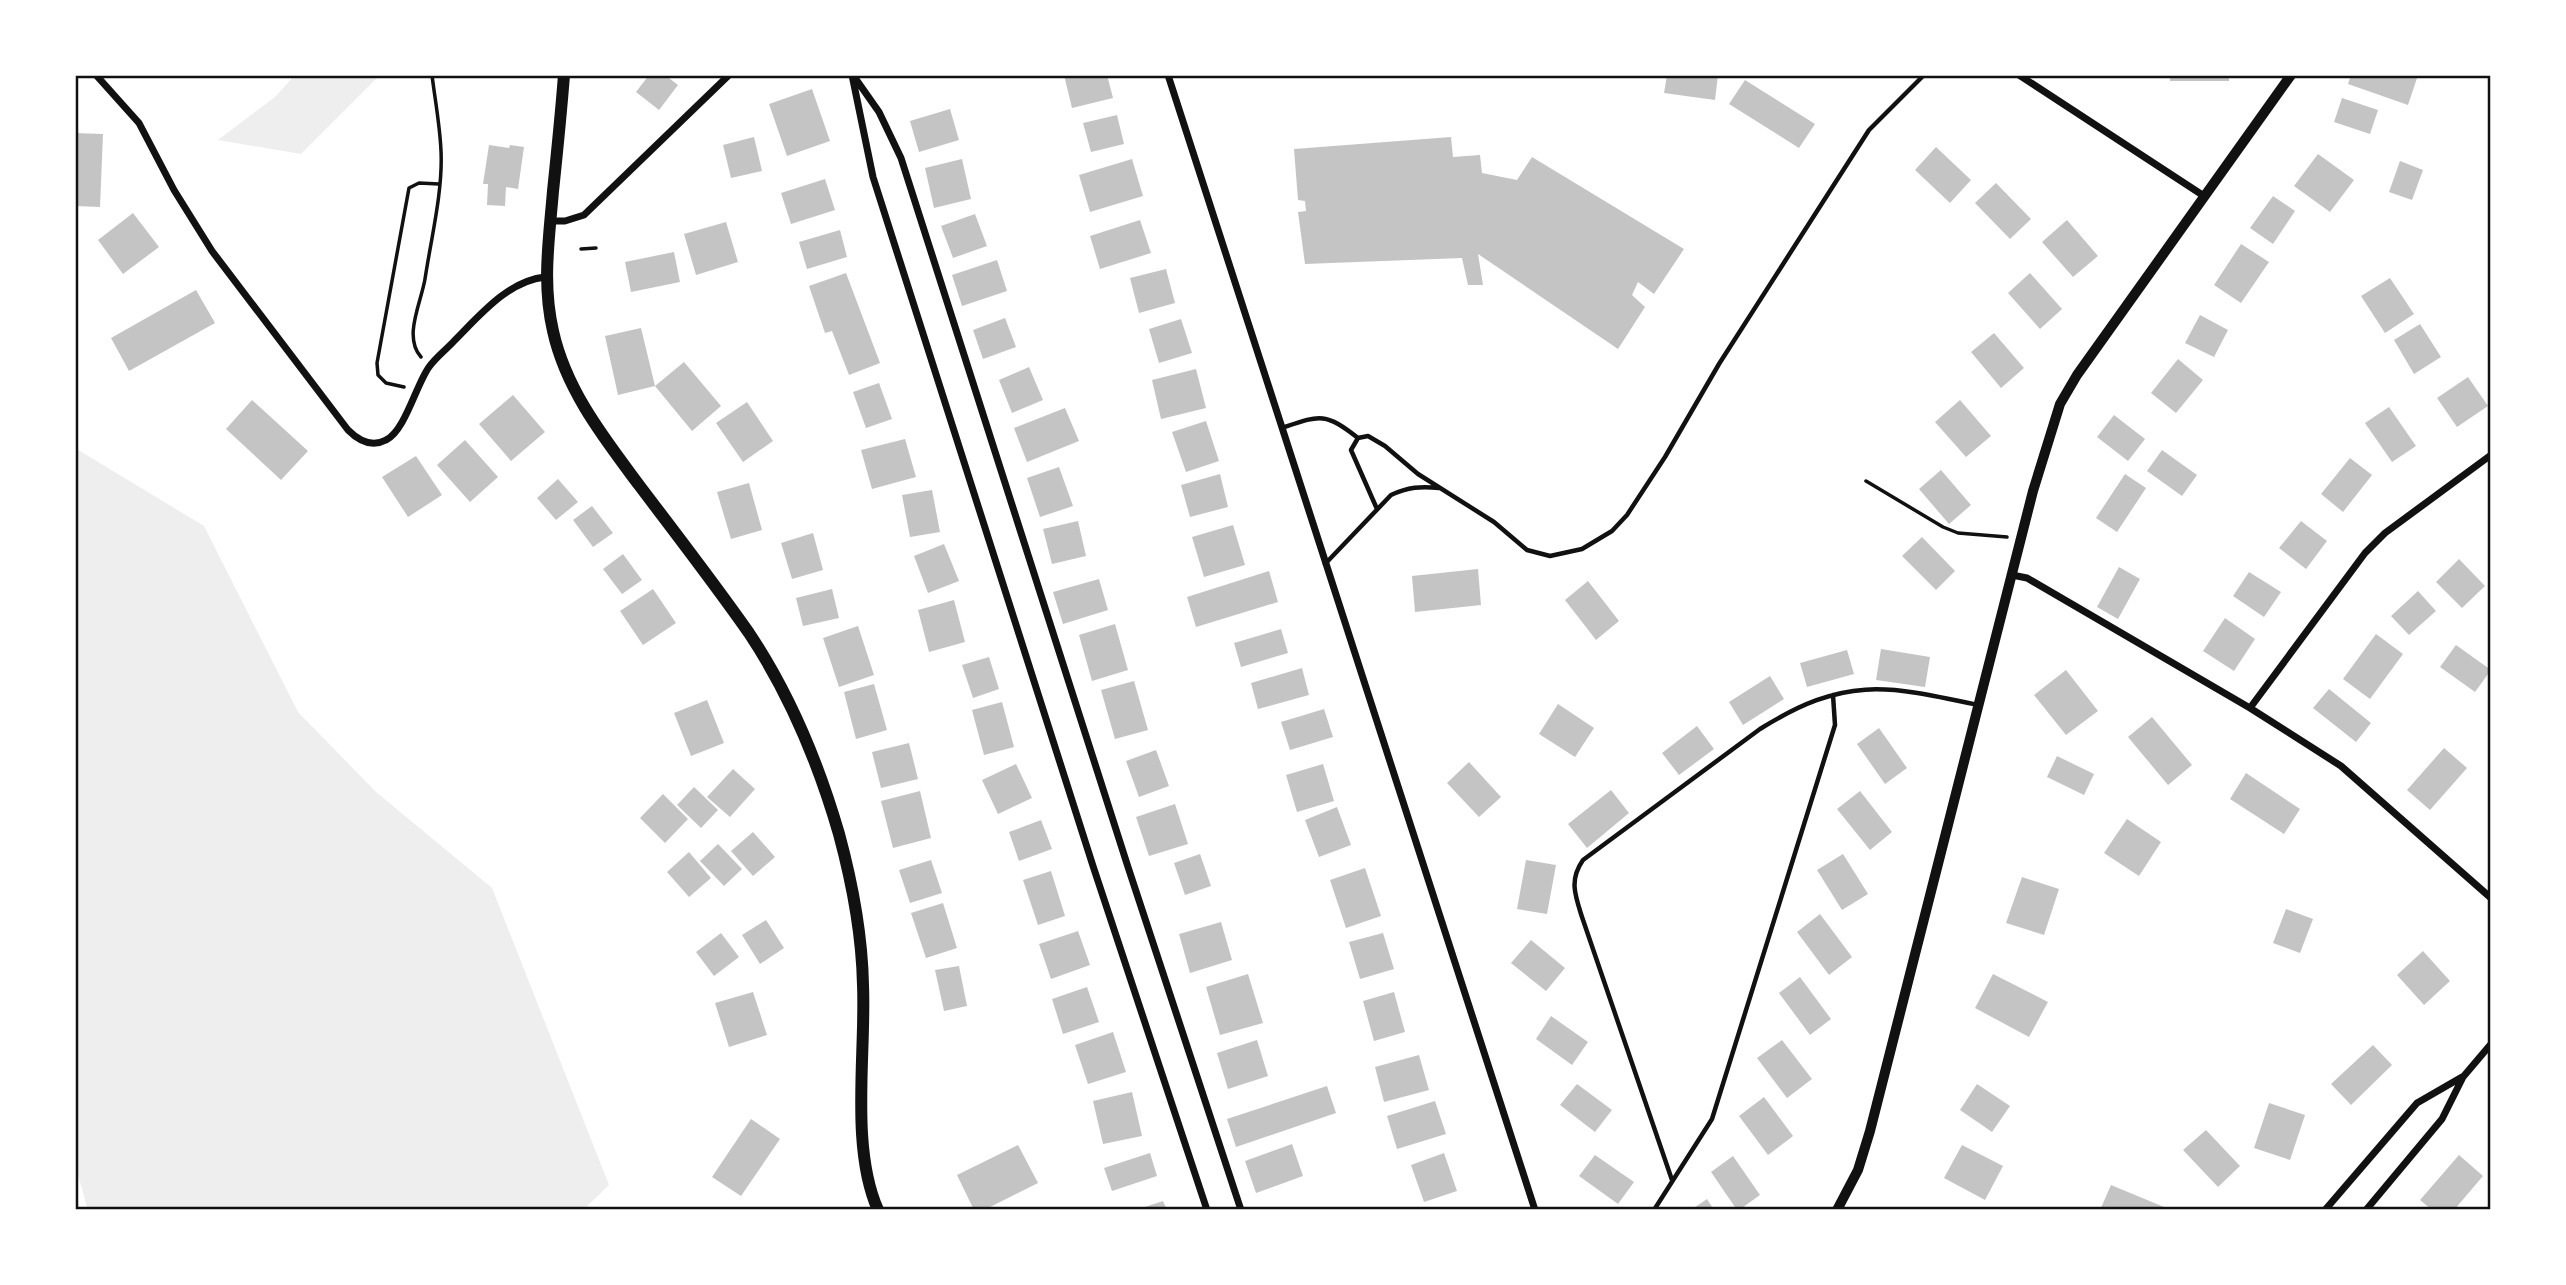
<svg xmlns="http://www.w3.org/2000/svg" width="2566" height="1285" font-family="'Varela Round',sans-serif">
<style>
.green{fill:#eee}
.building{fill:#c4c4c4}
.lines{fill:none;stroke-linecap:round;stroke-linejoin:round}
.path{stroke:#111;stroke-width:3.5}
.service{stroke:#111;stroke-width:4.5}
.minor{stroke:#111;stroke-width:7}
.tertiary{stroke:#111;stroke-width:10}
.secondary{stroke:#111;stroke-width:12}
.neatline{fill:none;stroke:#111;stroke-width:2.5}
</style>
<rect width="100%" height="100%" fill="#fff"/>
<path class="green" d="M295,75H380L301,154L218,140L275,97Z
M75,448L204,526L298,712L376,792L492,888L609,1185L583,1210H88L75,1165Z"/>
<path class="building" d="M649,75H665L678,85L659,110L636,92Z
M1064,75H1107L1113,98L1072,108Z
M1667,75H1718L1715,100L1664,93Z
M2170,75H2229V81H2170Z
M2351,75H2418L2408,105L2348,84Z
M1745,80L1815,124L1799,148L1729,104Z
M812,89L830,141L787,156L769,104Z
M2342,98L2378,110L2370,134L2334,122Z
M950,109L959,140L919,152L910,121Z
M1117,115L1124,144L1091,152L1083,123Z
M75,133L103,134L100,207L75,206Z
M754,137L762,171L731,178L723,145Z
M1451,137L1453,157L1480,155L1482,173L1517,180L1532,157L1684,249L1654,294L1638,282L1632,295L1645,307L1618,349L1478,254L1483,285H1468L1462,258L1305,264L1298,212L1306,211L1305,201L1298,200L1294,149Z
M489,145L509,148L510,145L524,147L518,189L506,187L505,206L487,205L488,184H483Z
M1936,147L1971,180L1950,203L1915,170Z
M2318,154L2354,180L2330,212L2294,186Z
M962,159L971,199L934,208L925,168Z
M1132,159L1143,196L1090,212L1079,175Z
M2400,161L2423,170L2412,200L2389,192Z
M825,179L835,210L791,224L781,193Z
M1996,183L2031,219L2010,239L1975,203Z
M2273,196L2295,211L2273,244L2250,228Z
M133,213L159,247L123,274L98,240Z
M975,214L987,246L953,258L941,226Z
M1140,220L1151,253L1100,269L1090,236Z
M2067,220L2098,256L2073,277L2042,242Z
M726,222L738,262L696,275L684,234Z
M840,230L847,257L807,269L799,242Z
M2241,244L2269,262L2241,303L2214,285Z
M674,252L680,282L631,292L625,262Z
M997,260L1007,291L962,306L952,275Z
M1166,269L1175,303L1139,313L1130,278Z
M846,273L880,363L849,375L832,331L825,333L809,286Z
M2030,273L2062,309L2040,329L2008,293Z
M2390,278L2414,314L2385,333L2361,296Z
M196,290L215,323L129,371L111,338Z
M2200,315L2228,330L2214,357L2185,343Z
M1005,318L1016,347L983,359L973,330Z
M1181,319L1192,353L1159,363L1149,329Z
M2420,324L2441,357L2414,374L2394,340Z
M641,328L655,386L618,395L605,336Z
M1994,333L2024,368L2001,388L1971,352Z
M2178,359L2203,380L2176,413L2151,393Z
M684,362L721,406L692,431L655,386Z
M1029,367L1043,400L1012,413L999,380Z
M1196,369L1206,408L1161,419L1152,380Z
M2468,377L2488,406L2457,427L2437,398Z
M879,383L892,419L866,428L853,392Z
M513,395L545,432L511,461L479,424Z
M252,400L308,451L281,480L226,429Z
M1960,400L1991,436L1966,457L1935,422Z
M747,402L773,441L743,462L716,423Z
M2389,407L2416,446L2392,462L2365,423Z
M1065,408L1079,441L1027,462L1014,428Z
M2114,415L2145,439L2128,461L2097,437Z
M1206,421L1219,461L1186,472L1172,432Z
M905,439L916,477L872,489L861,450Z
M465,440L498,477L470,502L437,465Z
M2162,450L2197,475L2182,496L2147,471Z
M416,456L442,495L408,517L382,477Z
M2350,458L2372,475L2343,512L2321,494Z
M1059,467L1073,506L1040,517L1027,478Z
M1941,470L1971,505L1949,524L1919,489Z
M1220,474L1228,507L1190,517L1181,485Z
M2125,474L2146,488L2117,532L2096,518Z
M558,479L578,502L556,520L537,498Z
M749,483L762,530L731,539L717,492Z
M932,490L940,532L910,537L902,495Z
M592,506L613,533L593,547L573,520Z
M1078,521L1086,556L1052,564L1043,529Z
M2301,521L2327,541L2306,569L2279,548Z
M1233,525L1245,565L1204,577L1192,537Z
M813,533L823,570L792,579L781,543Z
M1922,537L1955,571L1936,590L1902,556Z
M944,544L959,581L928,593L914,556Z
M623,554L642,580L622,594L603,569Z
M2459,559L2485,586L2462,608L2436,582Z
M2119,567L2140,579L2118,619L2097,607Z
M1478,569L1481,605L1415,612L1412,576Z
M1269,571L1278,602L1196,627L1187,597Z
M2249,572L2281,592L2264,617L2233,596Z
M1099,579L1108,610L1063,624L1053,592Z
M1588,581L1619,621L1596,640L1565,600Z
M653,589L676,623L643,645L620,611Z
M832,589L839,618L803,626L796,598Z
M2418,591L2436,611L2409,635L2391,616Z
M954,600L965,642L929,652L918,610Z
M2225,618L2255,639L2234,671L2203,651Z
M1115,624L1128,670L1092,681L1079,635Z
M858,626L874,675L839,687L823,638Z
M1281,629L1288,653L1241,667L1234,643Z
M2376,634L2403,654L2370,699L2343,679Z
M2456,645L2491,670L2475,692L2440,667Z
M1881,649L1930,657L1925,687L1876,680Z
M1847,650L1854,674L1807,687L1800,663Z
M989,657L999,689L973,698L962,665Z
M1302,668L1309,695L1258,709L1251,683Z
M2066,670L2098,711L2066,735L2034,695Z
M1770,676L1784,699L1743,725L1729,702Z
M1134,681L1148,730L1115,739L1101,690Z
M874,684L887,730L856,739L844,692Z
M2329,689L2371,723L2356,742L2313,708Z
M707,700L724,743L691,756L674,713Z
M1002,702L1014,747L984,755L972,710Z
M1558,704L1594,728L1575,757L1539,734Z
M1324,709L1333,737L1290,750L1281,722Z
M2152,717L2192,765L2168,785L2128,737Z
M1697,726L1714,749L1679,775L1662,753Z
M1879,728L1907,768L1885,784L1857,744Z
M909,743L918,779L881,788L872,752Z
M2444,748L2467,768L2430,810L2407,790Z
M1156,750L1169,786L1139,797L1126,761Z
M2057,756L2094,774L2084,795L2047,777Z
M1469,762L1501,797L1479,817L1447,783Z
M1016,764L1032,798L998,814L982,780Z
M1323,764L1334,801L1297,812L1286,775Z
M733,769L755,789L730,817L707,797Z
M2246,773L2300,809L2284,834L2230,799Z
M694,787L718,810L701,828L677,805Z
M1611,790L1629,813L1587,848L1568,824Z
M920,791L931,838L893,848L881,801Z
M1860,791L1892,832L1870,850L1837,809Z
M663,794L688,819L665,843L640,818Z
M1175,804L1188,844L1149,856L1136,817Z
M1337,807L1351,845L1319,857L1305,820Z
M2127,819L2161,842L2139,876L2104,853Z
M1041,820L1052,849L1019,861L1009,832Z
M753,832L775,857L753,876L731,851Z
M718,844L742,869L724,886L700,861Z
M689,852L711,878L689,897L667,872Z
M1200,854L1211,886L1185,895L1174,863Z
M1843,854L1868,894L1842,910L1817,870Z
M931,860L942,893L910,903L899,870Z
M1526,860L1556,865L1547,914L1517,909Z
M1365,868L1381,916L1346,928L1330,880Z
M1051,871L1065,916L1038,925L1023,880Z
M2022,877L2059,889L2044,935L2006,923Z
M943,903L957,948L926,958L911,913Z
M2286,909L2313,919L2300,953L2273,943Z
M1820,914L1852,957L1829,975L1797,932Z
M766,920L784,948L760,964L742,935Z
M1221,922L1232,960L1190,973L1179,934Z
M1078,931L1090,965L1051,979L1039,944Z
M721,933L739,957L714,976L696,952Z
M1383,933L1394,969L1360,979L1349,942Z
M1531,940L1565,968L1546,991L1511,963Z
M2423,951L2450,981L2424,1005L2397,975Z
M959,966L967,1006L944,1011L935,970Z
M1248,974L1263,1023L1220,1035L1206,987Z
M1993,974L2048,1002L2029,1037L1975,1008Z
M1800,977L1831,1019L1810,1035L1779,993Z
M1087,987L1099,1022L1063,1034L1052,999Z
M753,992L767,1035L729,1047L715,1003Z
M1394,992L1405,1032L1374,1041L1363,1001Z
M1551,1016L1588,1042L1572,1065L1536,1039Z
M1113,1032L1126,1072L1088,1084L1075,1045Z
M1257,1040L1268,1076L1228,1089L1217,1053Z
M1782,1040L1812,1079L1787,1098L1757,1058Z
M2373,1045L2392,1065L2351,1105L2331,1084Z
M1419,1055L1429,1090L1384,1102L1375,1067Z
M1577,1084L1612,1110L1595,1132L1560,1105Z
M1977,1084L2010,1106L1992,1132L1960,1110Z
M1327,1086L1336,1113L1236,1147L1227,1119Z
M1132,1092L1142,1136L1103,1144L1093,1101Z
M1764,1097L1793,1136L1768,1155L1739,1116Z
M1435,1101L1446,1134L1397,1149L1387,1116Z
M2269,1103L2305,1115L2290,1160L2254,1148Z
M751,1119L780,1139L741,1196L712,1177Z
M2206,1130L2240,1166L2218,1187L2183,1150Z
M1292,1144L1303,1176L1256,1193L1245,1161Z
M1018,1145L1038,1183L984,1210H974L957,1175Z
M1962,1145L2003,1166L1985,1200L1944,1178Z
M1150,1153L1157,1176L1112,1191L1104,1168Z
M1444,1153L1457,1191L1424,1202L1411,1165Z
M1595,1155L1634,1182L1618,1204L1579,1176Z
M2459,1155L2483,1176L2454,1210H2432L2420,1200Z
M1733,1156L1760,1195L1739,1210H1737L1711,1172Z
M2111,1185L2164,1207L2163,1210H2100Z
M1707,1199L1714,1210H1691Z
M1163,1201L1167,1210H1139V1209Z"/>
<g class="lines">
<path class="path" d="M581,249L596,248
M421,357C403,337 421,303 425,279C431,239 443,191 441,151C440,126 435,100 432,75
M404,387L386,383L378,375L377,363L409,188L419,183L439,184
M1866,481L1943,527L1958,533L2007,537"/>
<path class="service" d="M1282,428C1320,415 1325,412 1358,438
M1377,509L1351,450L1358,438L1368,436L1385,446L1418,474L1494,522L1527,550L1550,556L1582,549L1612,531L1627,515L1665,457L1719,364L1869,130L1924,75
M1325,564L1391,495C1408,487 1421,486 1439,488
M1672,1180L1582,917C1575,895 1569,880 1583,860L1760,729C1845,676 1885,685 1978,705
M1654,1210L1712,1119L1835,725L1833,695"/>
<path class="minor" d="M96,75L139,123L174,190L212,251L348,430C358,440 371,448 386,440C405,431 416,385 429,367C436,357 447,349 455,340C480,315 508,281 545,277
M852,75L873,177L1093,866L1207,1210
M853,75L879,112L901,158L1128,867L1241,1210
M1168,75L1535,1210
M2019,75L2204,196
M551,221H565L584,215L729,75
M2012,575L2027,578L2250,708L2341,766L2491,898
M2250,708L2365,553L2385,533L2491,455
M2325,1210L2417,1103L2462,1077
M2366,1210L2442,1119L2463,1077L2491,1044"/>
<path class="tertiary" d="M1837,1210L1858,1170L1870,1131L2033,491L2060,404L2077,375L2291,75"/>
<path class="secondary" d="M564,75C561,114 557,153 553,191C549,240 542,283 553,331C566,390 604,438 639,485C676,534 714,583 749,633C789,693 819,765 839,834C852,882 862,934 863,985C866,1053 850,1147 878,1210"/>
</g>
<rect width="2566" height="1285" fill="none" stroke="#ffffff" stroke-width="154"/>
<rect x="77" y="77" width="2412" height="1131" class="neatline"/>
</svg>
